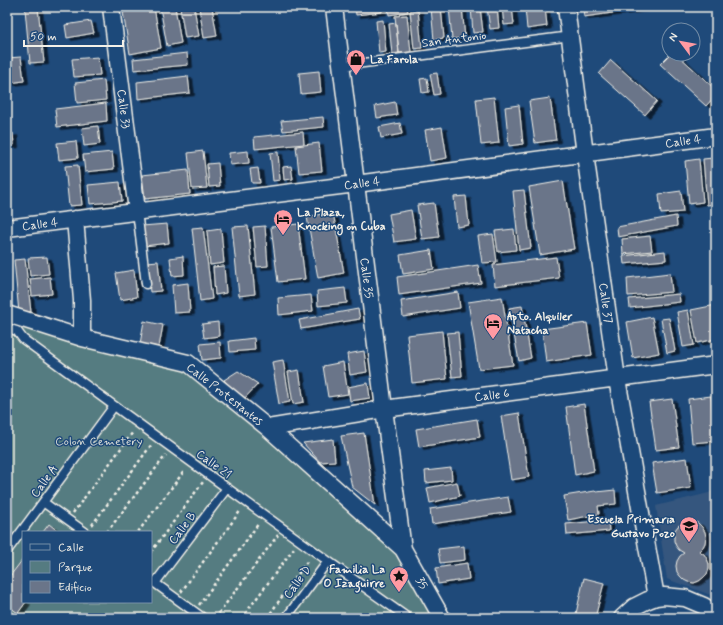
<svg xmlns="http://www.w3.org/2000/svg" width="723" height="625" font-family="Mynerve,sans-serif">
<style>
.built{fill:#36577e}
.green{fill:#557b81;stroke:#a4b6b4;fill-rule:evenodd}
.building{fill:#6a7589;stroke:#f4f1e8;filter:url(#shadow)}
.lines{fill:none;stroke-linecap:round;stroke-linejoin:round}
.service-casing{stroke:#f4f1e8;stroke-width:11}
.minor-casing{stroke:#f4f1e8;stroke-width:19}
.path{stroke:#f4f1e8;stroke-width:2.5;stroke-dasharray:3 3;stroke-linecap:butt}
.service{stroke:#1f4a7a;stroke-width:8}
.minor{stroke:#1f4a7a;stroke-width:16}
.labels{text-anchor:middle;stroke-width:3;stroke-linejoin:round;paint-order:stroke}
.street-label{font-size:12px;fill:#f4f1e8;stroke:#1f4a7a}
.poi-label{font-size:12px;font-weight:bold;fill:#f4f1e8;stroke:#1f4a7a;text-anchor:start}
.park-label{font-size:12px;fill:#dcdfd9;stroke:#1f4a7a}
</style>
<defs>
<filter id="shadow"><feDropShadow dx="4.5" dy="2.5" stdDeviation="0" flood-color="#0009"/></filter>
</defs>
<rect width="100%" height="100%" fill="#1f4a7a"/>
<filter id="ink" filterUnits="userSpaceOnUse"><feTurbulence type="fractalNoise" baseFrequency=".025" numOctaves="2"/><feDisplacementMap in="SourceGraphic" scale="8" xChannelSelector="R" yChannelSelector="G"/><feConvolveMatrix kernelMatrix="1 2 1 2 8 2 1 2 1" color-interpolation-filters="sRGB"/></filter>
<g filter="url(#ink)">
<path class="built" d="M716,488V599L711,595L667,579L656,506L709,493Z"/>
<path class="green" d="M7,321L187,366L394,551L433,618H7ZM23,532H151V602H23Z"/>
<path class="building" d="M154,7L161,48L130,54L123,12Z
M160,7H175L181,43L167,46Z
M180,7H194L199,36L185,38Z
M199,7H212L217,36L204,38Z
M355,7H381L382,12L356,15Z
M388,7H407L408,12L389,15Z
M441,7L444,38L434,40L431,8Z
M449,7H462L465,38L452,39Z
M471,7H480L483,32L473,33Z
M487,7H497L499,28L490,29Z
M502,7H512L514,24L504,25Z
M525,7H545L547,26L527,29Z
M583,7H655L584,17Z
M38,8L44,62L30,63L25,9Z
M418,10L422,48L414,49L410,11Z
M407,15L411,52L399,53L395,16Z
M383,20L386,52L379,53L376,21Z
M91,21L94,33L67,38L65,25Z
M396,23L399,53L392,54L389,24Z
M187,53L188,65L134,70L133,59Z
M670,54H677L716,90V95L706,106L660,64Z
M21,57L24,81L10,83L7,58Z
M98,57L100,75L74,77L72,59Z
M611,60L657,101L645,115L599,74Z
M319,71L321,92L301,94L299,73Z
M437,73L440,94L434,95L430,74Z
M188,76L190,93L138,99L137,82Z
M427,78L429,92L422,93L420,79Z
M104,80L106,100L77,103L75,83Z
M494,97L499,143L481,145L476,99Z
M550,98L556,140L535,143L529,101Z
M395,102L397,115L377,118L375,106Z
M106,103L107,121L57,127L55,109Z
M519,105L523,144L509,146L505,107Z
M323,117L324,127L283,131L281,121Z
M400,123L402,134L381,138L379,127Z
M98,126L100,144L84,146L82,128Z
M442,127L447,158L430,161L425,130Z
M303,132L304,144L255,149L254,137Z
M13,133L14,145L7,146V134Z
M76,141L78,158L59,160L57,143Z
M319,143L322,171L299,173L296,146Z
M203,151L207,188L192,189L188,153Z
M248,151L249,163L230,165L229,153Z
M112,152L114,169L85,172L83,155Z
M278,152L280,180L273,181L270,153Z
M713,158L716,188V204L707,205L703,159Z
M699,159L703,202L689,204L685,161Z
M218,163L220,186L209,187L207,164Z
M78,165L82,205L69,206L65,166Z
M291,166L293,179L284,180L283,167Z
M258,168L260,183H252L250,169Z
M188,170L190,194L145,199L142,175Z
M563,181L574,249L540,255L529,187Z
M120,182L122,201L90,204L88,185Z
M524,190L531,248L519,250L513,191Z
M681,191L683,212L661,214L659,194Z
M466,196L469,225L457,227L454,197Z
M434,203L439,237L422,239L417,205Z
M411,210L416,239L394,242L389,214Z
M333,212L344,273L318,278L307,217Z
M676,216L677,226L618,237L617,227Z
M167,224L169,243L144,246L142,226Z
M298,224L305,279L278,282L271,227Z
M248,226L255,294L239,296L232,227Z
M265,226L268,266L257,267L253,227Z
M203,227L212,299L200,301L192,228Z
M221,229L224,263L210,265L207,231Z
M514,229L516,250L498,252L495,231Z
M493,234L497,262L482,263L478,236Z
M650,236L652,251L623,254L622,239Z
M431,250L434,269L403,274L400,255Z
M665,251L666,260L624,264L623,256Z
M183,256L184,275L172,276L170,258Z
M47,257L49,274L30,276L28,258Z
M556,257L559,278L495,286L493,265Z
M25,259L31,312L19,313L14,260Z
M158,261L161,291L150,292L147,262Z
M478,265L481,283L399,295L397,277Z
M224,266L226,293L215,295L213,267Z
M134,270L137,297L120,300L116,273Z
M670,273L672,292L628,296L627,278Z
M50,277L52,294L32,296L30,279Z
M188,283L190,312L174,313L172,285Z
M345,288L347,303L318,306L317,291Z
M458,292L460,308L403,317L401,301Z
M679,294L680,302L630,308L629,299Z
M311,295L313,311L279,315L278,298Z
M502,297L513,365L479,369L468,302Z
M716,305V339L697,343L691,310Z
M522,306L531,358L519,361L509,308Z
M358,309L360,319L301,329L299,320Z
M688,310L694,345L683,347L677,312Z
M652,317L659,353L633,358L627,322Z
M669,318L675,351L667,353L661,319Z
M144,321L163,325L159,347L140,344Z
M218,322L219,336L204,338L202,324Z
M587,323L592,355L546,362L542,329Z
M442,331L447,379L412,383L407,335Z
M458,332L462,376L452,377L447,333Z
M254,338L255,350L230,352L229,341Z
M220,342L221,358L202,360L200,344Z
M364,351L367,372L350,375L347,354Z
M283,360L290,402L279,404L272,362Z
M343,362L348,394L328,397L323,366Z
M299,370L304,402L293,404L288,372Z
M238,371L258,384L243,400L224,380Z
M368,383L370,398L350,401L348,387Z
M711,396L715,441L692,443L688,399Z
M672,399L679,447L656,450L649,402Z
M584,404L594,471L575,475L566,407Z
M519,413L529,477L511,480L501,416Z
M477,419L480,437L419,447L416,429Z
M364,433L375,505L352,487L341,436Z
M333,439L335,461L320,462L303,443Z
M687,458L691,488L657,493L652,463Z
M451,468L452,480L426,483L425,471Z
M457,482L460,496L430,503L427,488Z
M615,490L616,504L598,506L599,514L568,520L564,496L595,491L596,492Z
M508,497L511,512L432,524L430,509Z
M608,520L609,531L567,535L566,524Z
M688,521L698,523L702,527L705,532L706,537L705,543L703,547L699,551L704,554L707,559L709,564V569L707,574L703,578L699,581L694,583L688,582L684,580L680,576L677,572L676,566L677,561L680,556L684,553L679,550L676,546L674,541V535L675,530L678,526L683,523Z
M49,524L59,532H43Z
M464,546L465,560L440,563L438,549Z
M23,559V602H26L18,613L7,605V580Z
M467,563L469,579L438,584L436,568Z
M584,578L604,583L595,618H575Z"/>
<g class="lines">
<g class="service-casing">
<path id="service" d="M341,66L571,36
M137,211L146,284
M7,328L17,331L23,339C151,433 279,527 408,618
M43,502L85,532
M7,551L114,406
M152,581L203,618
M155,583L227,488
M286,618L328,561"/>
</g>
<g class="minor-casing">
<path id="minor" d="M111,7L137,211
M334,7L384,409L403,549
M566,7L585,154L617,379L656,597
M75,219L82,300V338
M7,228L356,184L716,136
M7,314L82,338L188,363L268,428L403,549L442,618
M268,428L384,409L716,365
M622,618L634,607L648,600L656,597L664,596L685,598L704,606L716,617"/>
</g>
<path class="path" d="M73,513L133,432
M92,525L152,444
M107,532L166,455
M138,532L185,470
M151,552L203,482
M181,592L241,510
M199,605L259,523
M161,618L162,615L166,618
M215,618L278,535
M242,618L294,548
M267,618L308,560"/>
<use href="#service" class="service"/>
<use href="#minor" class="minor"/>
</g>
</g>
<defs>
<g id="shop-pin" transform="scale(1)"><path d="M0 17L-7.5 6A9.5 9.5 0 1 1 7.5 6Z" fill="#ff9aa2" stroke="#1f4a7a"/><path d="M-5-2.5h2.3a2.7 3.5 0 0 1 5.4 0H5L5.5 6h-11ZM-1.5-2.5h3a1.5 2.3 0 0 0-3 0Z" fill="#111"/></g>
<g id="hotel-pin" transform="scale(1)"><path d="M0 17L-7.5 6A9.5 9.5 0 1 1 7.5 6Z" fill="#ff9aa2" stroke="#1f4a7a"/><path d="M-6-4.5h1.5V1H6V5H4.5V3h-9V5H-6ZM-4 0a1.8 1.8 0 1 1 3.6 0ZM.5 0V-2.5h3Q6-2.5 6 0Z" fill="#111"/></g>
<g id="school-pin" transform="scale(1)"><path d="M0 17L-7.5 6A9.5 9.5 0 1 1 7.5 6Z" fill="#ff9aa2" stroke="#1f4a7a"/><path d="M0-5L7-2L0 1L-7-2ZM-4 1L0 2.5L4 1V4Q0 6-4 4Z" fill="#111"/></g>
<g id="sight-pin" transform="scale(1)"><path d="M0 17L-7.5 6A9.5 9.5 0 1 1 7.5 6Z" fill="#ff9aa2" stroke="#1f4a7a"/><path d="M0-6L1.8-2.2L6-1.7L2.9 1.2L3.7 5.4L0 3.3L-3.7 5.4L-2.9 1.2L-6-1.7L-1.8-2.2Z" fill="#111"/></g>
</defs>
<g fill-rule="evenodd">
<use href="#shop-pin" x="356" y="59"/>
<use href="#hotel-pin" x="283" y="219"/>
<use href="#hotel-pin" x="493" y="323"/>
<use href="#school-pin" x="689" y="526"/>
<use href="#sight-pin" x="399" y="576"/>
</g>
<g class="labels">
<g class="street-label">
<text transform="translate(454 39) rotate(-7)" y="4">San Antonio</text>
<text transform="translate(124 109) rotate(83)" y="4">Calle 33</text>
<text transform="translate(683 141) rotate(-8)" y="4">Calle 4</text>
<text transform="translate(362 183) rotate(-7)" y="4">Calle 4</text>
<text transform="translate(40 224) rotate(-7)" y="4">Calle 4</text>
<text transform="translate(367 278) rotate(83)" y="4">Calle 35</text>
<text transform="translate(606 303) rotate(82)" y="4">Calle 37</text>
<text transform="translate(225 394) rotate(38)" y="4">Calle Protestantes</text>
<text transform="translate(492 395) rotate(-7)" y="4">Calle 6</text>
<text transform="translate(214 464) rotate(36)" y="4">Calle 21</text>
<text transform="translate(44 481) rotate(-54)" y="4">Calle A</text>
<text transform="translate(182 528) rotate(-53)" y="4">Calle B</text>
<text transform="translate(297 582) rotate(-54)" y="4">Calle D</text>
<text transform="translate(422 583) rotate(61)" y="4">35</text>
</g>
<g class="poi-label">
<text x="370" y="63">La Farola</text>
<text x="297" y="216">La Plaza,<tspan x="297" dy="14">Knocking on Cuba</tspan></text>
<text x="507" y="320">Apto. Alquiler<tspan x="507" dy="14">Natacha</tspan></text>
<text x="675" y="523" text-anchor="end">Escuela Primaria<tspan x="675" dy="14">Gustavo Pozo</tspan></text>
<text x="385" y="573" text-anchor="end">Familia La<tspan x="385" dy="14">O Izaguirre</tspan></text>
</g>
<g class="park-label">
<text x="99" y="445">Colon Cemetery</text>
</g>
</g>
<rect width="723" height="625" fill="none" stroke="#1f4a7a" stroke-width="24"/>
<rect x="12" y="12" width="699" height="601" fill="none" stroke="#f4f1e8" stroke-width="1.5" filter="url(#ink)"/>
<rect x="22" y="531" width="130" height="72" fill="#1f4a7a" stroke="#748da6"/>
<rect x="30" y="544" width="20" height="6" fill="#1f4a7a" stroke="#748da6"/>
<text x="58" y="551" font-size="12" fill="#f4f1e8">Calle</text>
<rect x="30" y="561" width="20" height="12" fill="#557b81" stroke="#748da6"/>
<text x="58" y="571" font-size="12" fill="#f4f1e8">Parque</text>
<rect x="30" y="581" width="20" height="12" fill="#6a7589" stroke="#748da6"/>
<text x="58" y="591" font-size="12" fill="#f4f1e8">Edificio</text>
<g transform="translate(681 42) rotate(302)"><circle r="19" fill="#1f4a7a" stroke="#748da6"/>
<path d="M0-3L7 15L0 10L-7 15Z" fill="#ff9aa2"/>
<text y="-6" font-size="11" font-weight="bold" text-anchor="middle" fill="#f4f1e8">N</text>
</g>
<path d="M24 40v6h99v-6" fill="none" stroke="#f4f1e8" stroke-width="2"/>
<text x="30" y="40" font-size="12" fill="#f4f1e8" stroke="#1f4a7a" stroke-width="3" paint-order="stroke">50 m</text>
</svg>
